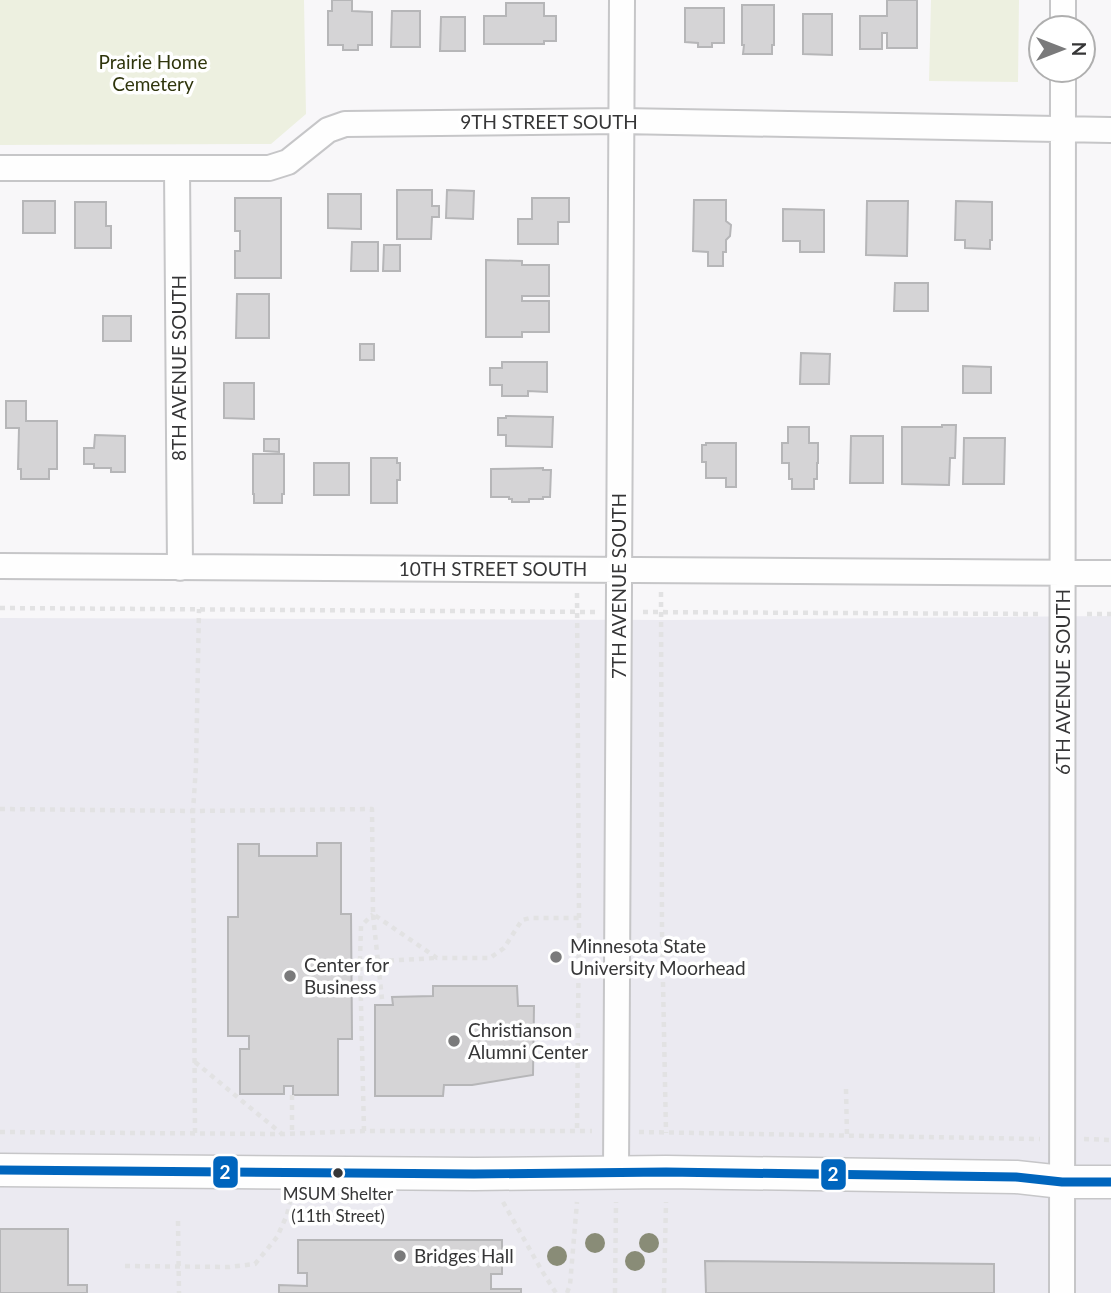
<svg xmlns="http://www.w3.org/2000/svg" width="1111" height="1293" font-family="Lato,sans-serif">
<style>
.built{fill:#ebeaf1}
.green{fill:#edf0e0}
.building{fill:#d5d4d6;stroke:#b6b6b8;stroke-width:2}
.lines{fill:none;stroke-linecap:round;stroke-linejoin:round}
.minor-casing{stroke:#c6c6c8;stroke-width:28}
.tertiary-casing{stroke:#c6c6c8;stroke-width:35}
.path{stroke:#e2e2e3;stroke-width:4.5;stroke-dasharray:5 5;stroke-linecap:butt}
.minor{stroke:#fefefe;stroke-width:24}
.tertiary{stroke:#fefefe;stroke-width:32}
.bus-1-casing{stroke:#fff;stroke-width:14}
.bus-1{stroke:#0065bd;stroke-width:9}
.tree{fill:#898c77}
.poi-dot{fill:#7a7a7b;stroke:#fff;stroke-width:2.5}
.bus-dot{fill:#363637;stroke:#fff;stroke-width:2.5}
.labels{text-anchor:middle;stroke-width:7;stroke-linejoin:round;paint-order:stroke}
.bus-label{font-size:17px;fill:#363637;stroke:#fff}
.park-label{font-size:19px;fill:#2f350c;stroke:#fff}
.street-label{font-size:19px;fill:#363637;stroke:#fff}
.poi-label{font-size:19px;fill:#363637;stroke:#fff;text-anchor:start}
.line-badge{stroke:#fff;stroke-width:2.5}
.badge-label{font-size:19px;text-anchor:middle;font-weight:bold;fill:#fff}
</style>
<rect width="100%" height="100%" fill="#f8f7f9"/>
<path class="built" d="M1111,616V1293H0V618L669,620Z"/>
<path class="green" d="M0,0H304L306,114L271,144L0,145Z
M931,0H1019L1018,82L929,81Z"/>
<path class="building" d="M332,0H352V11L372,12V45H358V50H343V45H328V11H332Z
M887,0H917V48H887V33H882V49H860V16H887Z
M506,3H544V16H556V41H544V44H484V16H506Z
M742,5H774V45H772V54H743L744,45H742Z
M685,8H724V43H712V47H698V43L685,42Z
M392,11H420V47H391Z
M803,14H832V55L803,54Z
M441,17H465V51H440Z
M397,190H432V206H439V217H432L431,239H397Z
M447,190L474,191L473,219L446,218Z
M328,194H361V229L328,228Z
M235,198H281V278H235V251H240V231H235Z
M532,198H569V222H558V244H518V219H532Z
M694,200H726V221L731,225L730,236L726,240V252H723V266H708V252L693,251Z
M23,201H55V233H23Z
M867,201H908L907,256L866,255Z
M956,201L992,202V240H990V249L965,248V240H955Z
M75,202H106V226H111V248H75Z
M783,209L824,210V252H800V241H783Z
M352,242H378V271H351Z
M384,245H400V271H383Z
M486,260L522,261V265H549V296H522V301H549V332H522V337H486Z
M895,283H928V311H894Z
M237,294H269V338H236Z
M103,316H131V341H103Z
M360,344H374V360H360Z
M801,353L830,354L829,384H800Z
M502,362H547V392L528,391V396H502V385H490V368H502Z
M963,366L991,367V393H963Z
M224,383H254V419L224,418Z
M6,401H26V421H57V469H49V479H21V469H18L19,428H6Z
M506,416L553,417L552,447L506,446V435H498V418H506Z
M942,425H956L955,458H950L949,485L902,484V427H942Z
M788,427H809V443H818V463H817V479H814V489H792V479H789V463H782V443H788Z
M95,435L125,436V472H111V468H94V464H84V448H94Z
M851,436H883V483H850Z
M964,438H1005L1004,484H963Z
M264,439H279V452L264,451Z
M706,443H736V487H726V478H706V462H702V445H706Z
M253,454H284V494H282V503H254V494H253Z
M371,458H397V463H400V480H397V503H371Z
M314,463H349V495H314Z
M543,468V470H551L550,497H543V499H529V502H512V499H509V497H491V469Z
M317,843H341V914H351L352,1039H338V1095H293V1086H284V1094H240V1049H249V1036H228V917H238V844H259V856H317Z
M433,986H517L518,1006H534L533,1075L472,1085H444L443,1096H375V1005H393L392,997L433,996Z
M0,1229H68V1285H87V1293H0Z
M298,1240H502V1274H491V1289H521V1293H279V1285L307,1286V1273H298Z
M705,1261L994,1264V1293H706Z"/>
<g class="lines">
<g class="minor-casing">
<path id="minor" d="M1063,28V0
M0,168H269L288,162L328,130L345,124L621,121L1111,130
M177,168L180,568
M0,566L1111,573
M616,1172L622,0
M1062,1293L1063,70"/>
</g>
<g class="tertiary-casing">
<path id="tertiary" d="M0,1170L474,1174L666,1172L1016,1177L1062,1182H1111"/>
</g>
<path class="path" d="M661,592L662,932L666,1133
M577,593L579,918L577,1131
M0,608L596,612
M643,612L1040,614
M1087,614H1111
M0,809L193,811L372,809L373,914L437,958H490L504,948L522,920L530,918H579
M373,915L382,999
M379,961L436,958
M195,1062L282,1134
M846,1089L847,1137
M292,1095V1133
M364,1131L360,961L361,926L373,914
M0,1132L282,1134L364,1131H592
M639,1132L1040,1139
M195,1133L193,811L196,766L199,609
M1084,1139L1111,1140
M503,1202L542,1271L556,1293
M178,1221L179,1293
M125,1266L229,1267L255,1264L277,1237L287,1215L290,1201
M567,1293L570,1285L577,1202
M615,1293L616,1202
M664,1293L666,1202"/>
<use href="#minor" class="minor"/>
<use href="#tertiary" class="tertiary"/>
<g class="bus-1-casing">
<path id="bus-1" d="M0,1170L474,1174L666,1172L1016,1177L1062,1182H1111"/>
</g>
<use href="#bus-1" class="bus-1"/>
</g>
<g class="tree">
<circle cx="595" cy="1243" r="10"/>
<circle cx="649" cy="1243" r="10"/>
<circle cx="557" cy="1256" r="10"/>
<circle cx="635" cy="1261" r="10"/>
</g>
<g class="poi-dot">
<circle cx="556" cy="957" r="7"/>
<circle cx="290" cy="976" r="7"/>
<circle cx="454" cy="1041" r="7"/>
<circle cx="400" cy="1256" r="7"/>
</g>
<circle class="bus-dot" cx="338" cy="1173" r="6"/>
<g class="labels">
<g class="bus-label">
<text x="338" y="1200">MSUM Shelter<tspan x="338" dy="22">(11th Street)</tspan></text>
</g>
<g class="park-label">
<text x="153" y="69">Prairie Home<tspan x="153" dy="22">Cemetery</tspan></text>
</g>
<g class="street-label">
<text x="549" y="129">9TH STREET SOUTH</text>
<text transform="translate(179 368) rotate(-90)" y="7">8TH AVENUE SOUTH</text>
<text x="493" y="576">10TH STREET SOUTH</text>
<text transform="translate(619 586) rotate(-90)" y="7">7TH AVENUE SOUTH</text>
<text transform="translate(1063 682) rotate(-90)" y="7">6TH AVENUE SOUTH</text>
</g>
<g class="poi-label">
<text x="570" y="953">Minnesota State<tspan x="570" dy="22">University Moorhead</tspan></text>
<text x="304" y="972">Center for<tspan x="304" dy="22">Business</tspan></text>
<text x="468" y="1037">Christianson<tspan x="468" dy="22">Alumni Center</tspan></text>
<text x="414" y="1263">Bridges Hall</text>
</g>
</g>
<g class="line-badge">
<rect x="212" y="1155" width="27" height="34" rx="7" fill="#0065bd"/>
<rect x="820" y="1158" width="27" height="33" rx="7" fill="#0065bd"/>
</g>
<g class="badge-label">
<text x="225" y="1179">2</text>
<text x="833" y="1181">2</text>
</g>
<g transform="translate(1062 49) rotate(90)"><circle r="33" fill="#ffffff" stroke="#afafaf" stroke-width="2"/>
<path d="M0-5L12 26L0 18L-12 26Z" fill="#7a7a7b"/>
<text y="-10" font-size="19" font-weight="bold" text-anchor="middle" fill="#363637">N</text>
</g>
</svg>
